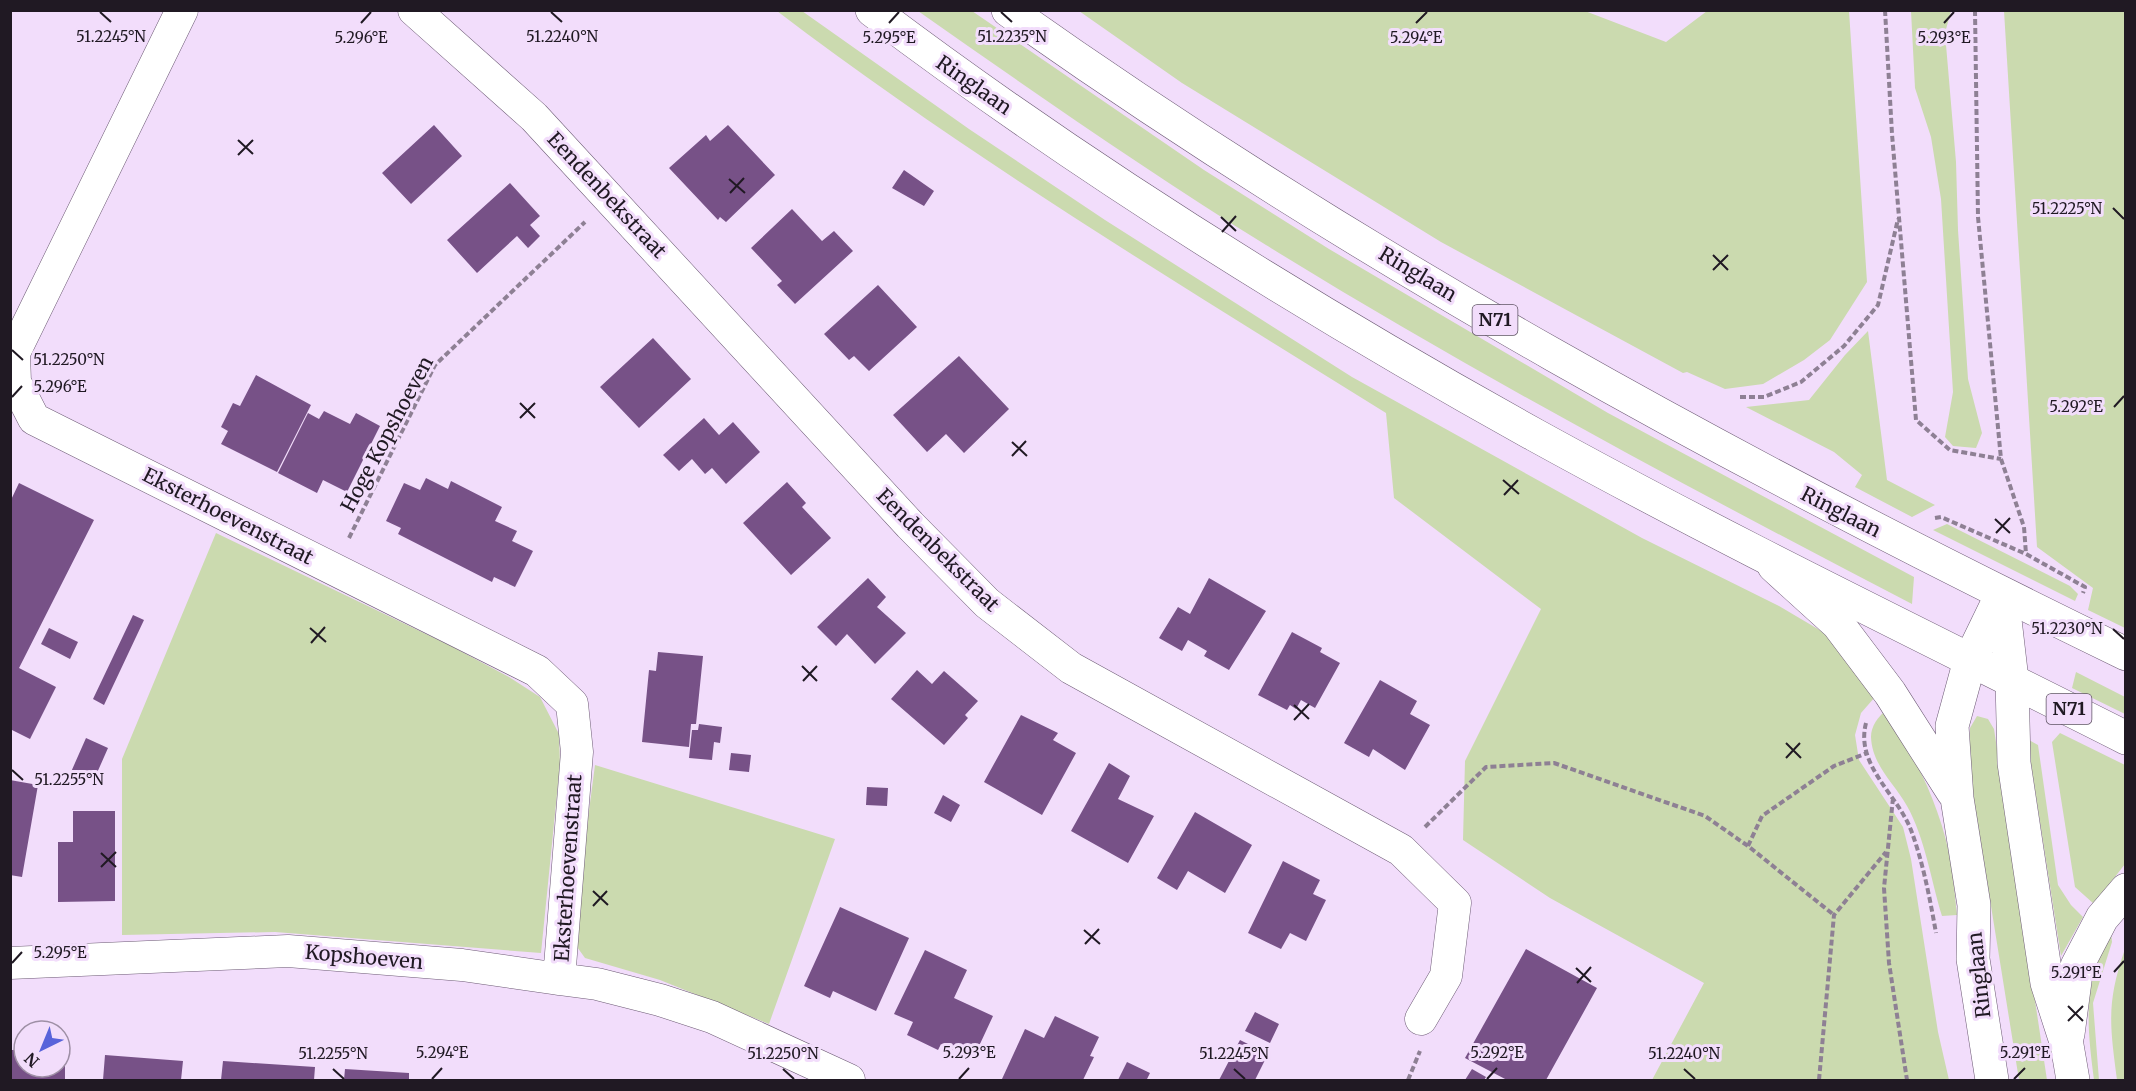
<svg xmlns="http://www.w3.org/2000/svg" width="2136" height="1091" font-family="Merriweather,serif">
<style>
.green{fill:#cbdaaf}
.building{fill:#775187}
.lines{fill:none;stroke-linecap:round;stroke-linejoin:round}
.street-casing{stroke:#6d5b75;stroke-width:33}
.secondary-casing{stroke:#6d5b75;stroke-width:34}
.highway-casing{stroke:#6d5b75;stroke-width:34}
.path{stroke:#8e8094;stroke-width:4;stroke-dasharray:6 3;stroke-linecap:butt}
.street{stroke:#fff;stroke-width:32}
.secondary{stroke:#fff;stroke-width:33}
.highway{stroke:#fff;stroke-width:33}
.ticks{fill:none;stroke:#201923;stroke-width:2}
.labels{text-anchor:middle;stroke-width:6;stroke-linejoin:round;paint-order:stroke}
.shield{fill:#f2ddfb;stroke:#5f5464;stroke-width:1.5}
.shield-label{font-size:18px;font-weight:bold;fill:#201923}
.street-label{font-size:20px;fill:#201923;stroke:#f2ddfb}
.ticks-label{font-size:15px;text-anchor:middle;fill:#201923;stroke:#f2ddfb;stroke-width:6;stroke-linejoin:round;paint-order:stroke}
</style>
<rect width="100%" height="100%" fill="#f2ddfb"/>
<path class="green" d="M777,11H802L969,129L1105,220L1352,377L1642,538L1779,606L1823,632L1855,667L1875,697L1861,713L1855,735L1859,760L1903,827L1911,859L1938,1032L1949,1080H1652L1704,983L1550,898L1463,840L1465,761L1541,609L1394,498L1386,413C1179,284 970,158 777,11Z
M918,11H972L1204,170L1329,249L1608,413L1914,577L1912,604C1693,490 1476,375 1266,245C1147,171 1032,91 918,11Z
M1079,11H1585L1666,42L1707,11H1849L1867,282L1830,340L1804,360L1763,384L1725,389L1687,372L1683,373L1441,242L1182,83Z
M1911,11H1951L1945,33L1956,162L1958,230L1968,379L1982,433L1976,448L1953,446L1945,437L1953,392L1941,199L1931,137L1915,88Z
M2004,11H2125V628L2088,610L2093,588L2037,547Z
M1868,331L1887,480L1935,505L1912,517L1855,487L1862,475L1834,452L1746,407L1809,400L1845,355Z
M1947,524L2070,586L2078,594L2075,601L1933,530Z
M216,533L451,646L509,677L540,697L559,734L560,764L541,953L275,932L122,935V759Z
M2076,672L2125,697V714L2072,688Z
M1886,710C1915,756 1942,809 1951,864C1954,880 1955,898 1957,915L1942,916C1931,880 1925,838 1907,806C1894,783 1872,765 1871,737C1871,726 1878,717 1886,710Z
M1977,716L1988,719L1994,729L2047,1080H2019L1968,763L1970,728Z
M2060,733L2125,765V864L2094,904L2075,887L2052,742Z
M2027,739L2038,745L2058,885L2071,905L2083,917L2061,956Z
M595,765L835,839L769,1024L660,980L585,958L572,940Z
M2111,933L2112,942L2093,1003L2099,1080H2094C2087,1025 2082,984 2111,933Z
M2125,949V1080H2117C2110,1026 2106,1003 2125,949Z"/>
<path class="building" d="M434,125L462,156L411,204L382,173Z
M728,125L775,175L726,222L720,217L718,220L669,168L706,135L710,141Z
M904,170L934,191L924,206L892,188Z
M510,183L540,216L530,225L540,236L528,248L517,236L477,273L447,240Z
M792,209L822,241L834,231L853,251L795,304L777,285L782,281L751,248Z
M878,285L917,327L869,371L854,356L849,360L824,334Z
M653,338L691,379L639,428L600,387Z
M959,356L1009,409L964,453L946,434L927,452L893,415Z
M256,375L311,405L277,472L221,444L228,431L221,427L233,403L240,406Z
M324,411L350,424L356,413L380,426L347,492L323,480L317,493L278,473L308,413L319,419Z
M704,418L719,435L733,422L760,452L726,484L712,468L705,474L692,459L679,471L663,455Z
M426,478L448,489L451,481L502,507L495,521L517,531L512,541L533,551L515,587L494,577L492,582L398,534L401,528L386,521L404,483L420,490Z
M787,482L806,503L802,507L831,538L791,575L743,523Z
M19,483L94,520L19,668L56,687L30,739L10,729V502Z
M868,578L886,597L877,607L906,633L875,664L847,634L836,646L817,627Z
M1209,578L1266,611L1229,670L1204,656L1207,651L1188,640L1182,651L1159,638L1178,607L1190,614Z
M133,615L144,620L104,705L93,699Z
M49,628L78,642L70,659L41,644Z
M1292,632L1322,648L1320,652L1340,663L1315,708L1301,700L1296,709L1290,705L1287,710L1258,695Z
M658,652L703,656L696,724H691L689,747L642,742L649,670L656,671Z
M917,670L932,684L944,671L978,701L965,715L968,718L944,745L891,699Z
M1380,680L1417,701L1410,714L1430,725L1405,770L1373,749L1369,757L1344,743Z
M1021,715L1058,733L1053,740L1076,753L1042,815L984,782Z
M699,724L722,727L720,743L714,742L712,760L689,758L692,730H698Z
M86,738L108,748L93,782L71,772Z
M731,753L751,755L749,772L729,770Z
M1109,763L1130,776L1118,799L1154,816L1128,863L1071,831Z
M10,780L38,785L22,877L10,875Z
M867,787L888,788L887,806L866,805Z
M943,795L960,805L951,822L934,813Z
M73,811H115V901L58,902V842H73Z
M1195,812L1252,845L1225,893L1188,871L1177,890L1157,878Z
M1283,861L1320,880L1313,894L1326,900L1306,941L1290,933L1281,949L1248,933Z
M840,907L909,938L876,1011L833,991L830,998L804,986Z
M1526,949L1597,988L1546,1080H1507L1465,1058Z
M925,950L967,970L954,998L993,1016L973,1059L941,1044L938,1050L907,1035L913,1022L894,1014Z
M1255,1012L1279,1024L1270,1043L1245,1031Z
M1055,1016L1099,1037L1090,1056L1094,1057L1083,1080L1002,1079L1025,1029L1044,1038Z
M1240,1040L1268,1054L1255,1080H1219Z
M60,1049H65V1080H10V1050H24V1067H60Z
M105,1055L183,1061L181,1080H103Z
M223,1061L315,1067L314,1080H221Z
M1127,1062L1150,1073L1147,1079L1151,1080H1118Z
M345,1069L409,1073V1080H344Z
M1472,1069L1486,1077L1484,1080H1465Z"/>
<g class="lines">
<g class="street-casing">
<path id="street" d="M182,10L14,353L15,382L34,419L537,671L572,704L577,752L559,979
M414,10L534,117L910,525L987,603L1071,668L1401,850L1455,903L1446,976L1421,1019
M10,963L288,951L462,965L559,979L597,984L660,1000L712,1017L849,1080"/>
</g>
<g class="secondary-casing">
<path id="secondary" d="M1774,566L1838,624L1890,693L1953,792
M2002,594L2012,680L2014,763L2047,983L2067,1045L2073,1080
M2068,1034L2077,966L2102,918L2126,890
M1992,1080L1973,959L1974,905L1957,798L1952,726L1970,660L2002,594"/>
</g>
<g class="highway-casing">
<path id="highway" d="M872,10C1081,168 1306,308 1535,435C1729,542 1928,638 2126,738
M1008,10C1359,259 1739,466 2126,654"/>
</g>
<path class="path" d="M1885,10L1892,134L1916,420L1950,450L2001,459
M1975,10L1978,217L2001,459L2024,527L2026,554
M1740,397H1764L1801,382L1844,346L1878,305L1898,219
M1935,518L1941,517L2026,554L2085,587L2083,593
M349,538L435,365L585,222
M1866,723C1855,765 1897,794 1911,830C1923,862 1930,899 1936,933
M1893,798L1884,888L1889,963L1907,1080
M1425,827L1486,767L1554,763L1705,816L1748,846L1834,915
M1748,846L1762,816L1834,766L1867,753
M1408,1080L1420,1051
M1819,1080L1834,915L1886,852"/>
<use href="#street" class="street"/>
<use href="#secondary" class="secondary"/>
<use href="#highway" class="highway"/>
</g>
<path class="ticks" d="M100,12L111,22M551,12L562,22M1001,12L1012,22M361,23L371,12M889,23L899,12M1416,23L1427,12M1944,23L1954,12M238,140L253,154M238,155L253,140M729,179L745,193M730,193L744,178M2113,208L2124,219M1221,217L1236,231M1222,232L1236,216M1713,255L1728,270M1713,270L1728,255M12,350L23,360M12,397L22,386M520,403L535,418M2114,407L2124,396M520,418L535,403M1012,442L1027,456M1012,456L1026,441M1503,480L1519,494M1504,495L1518,480M1995,519L2010,533M1996,533L2010,518M310,628L326,642M2113,629L2124,639M311,643L325,627M802,666L817,681M803,681L817,666M1294,705L1309,719M1294,720L1309,704M1786,743L1801,758M1786,758L1800,743M12,770L23,780M101,853L116,867M101,867L116,852M593,891L608,905M593,906L607,891M1084,930L1100,944M1085,944L1099,929M12,963L22,952M1576,968L1591,982M2114,972L2124,961M1577,983L1591,967M2068,1006L2083,1021M2068,1021L2083,1006M333,1069L344,1079M783,1069L794,1079M1234,1069L1245,1079M1684,1069L1695,1079M432,1079L442,1068M959,1079L969,1068M1487,1079L1497,1068M2014,1079L2025,1068"/>
<g class="labels">
<g class="shield">
<rect x="1472.5" y="305" width="45" height="30" rx="4.5"/>
<rect x="2046.5" y="694" width="45" height="30" rx="4.5"/>
</g>
<g class="shield-label">
<text x="1495" y="326">N71</text>
<text x="2069" y="715">N71</text>
</g>
<g class="street-label">
<text transform="translate(974 85) rotate(35)" y="7">Ringlaan</text>
<text transform="translate(607 195) rotate(47)" y="7">Eendenbekstraat</text>
<text transform="translate(1418 274) rotate(31)" y="7">Ringlaan</text>
<text transform="translate(387 434) rotate(-62)" y="7">Hoge Kopshoeven</text>
<text transform="translate(1841 512) rotate(27)" y="7">Ringlaan</text>
<text transform="translate(228 516) rotate(27)" y="7">Eksterhoevenstraat</text>
<text transform="translate(938 550) rotate(45)" y="7">Eendenbekstraat</text>
<text transform="translate(568 868) rotate(-86)" y="7">Eksterhoevenstraat</text>
<text transform="translate(364 957) rotate(5)" y="7">Kopshoeven</text>
<text transform="translate(1979 975) rotate(-96)" y="7">Ringlaan</text>
</g>
</g>
<g class="ticks-label">
<text x="562" y="42">51.2240°N</text>
<text x="1012" y="42">51.2235°N</text>
<text x="111" y="42">51.2245°N</text>
<text x="361" y="43">5.296°E</text>
<text x="889" y="43">5.295°E</text>
<text x="1416" y="43">5.294°E</text>
<text x="1944" y="43">5.293°E</text>
<text x="2067" y="214">51.2225°N</text>
<text x="69" y="365">51.2250°N</text>
<text x="60" y="392">5.296°E</text>
<text x="2076" y="412">5.292°E</text>
<text x="2067" y="634">51.2230°N</text>
<text x="69" y="785">51.2255°N</text>
<text x="60" y="958">5.295°E</text>
<text x="2076" y="978">5.291°E</text>
<text x="442" y="1058">5.294°E</text>
<text x="969" y="1058">5.293°E</text>
<text x="1497" y="1058">5.292°E</text>
<text x="2025" y="1058">5.291°E</text>
<text x="333" y="1059">51.2255°N</text>
<text x="783" y="1059">51.2250°N</text>
<text x="1234" y="1059">51.2245°N</text>
<text x="1684" y="1059">51.2240°N</text>
</g>
<rect width="2136" height="1091" fill="none" stroke="#201923" stroke-width="24"/>
<g transform="translate(42 1049) rotate(223)"><circle r="28" fill="#f2ddfb" stroke="#9e8fa5" stroke-width="1.5"/>
<path d="M0-4.5L10 22L0 15L-10 22Z" fill="#5863da"/>
<text y="-9" font-size="16" font-weight="bold" text-anchor="middle" fill="#201923">N</text>
</g>
</svg>
